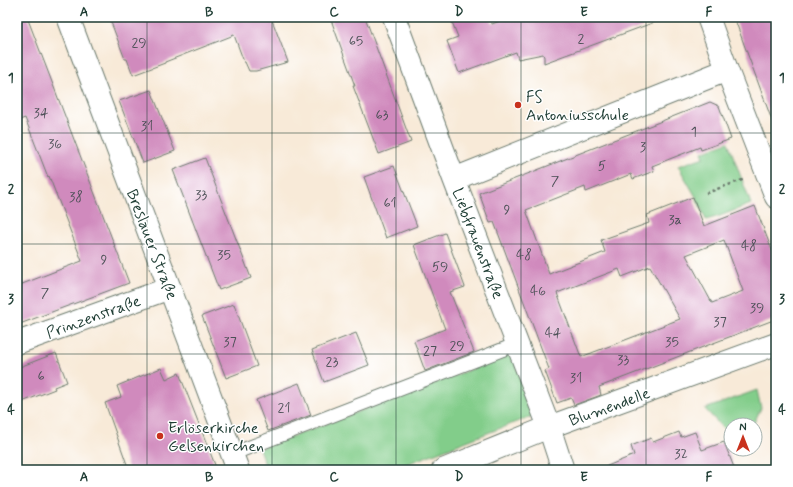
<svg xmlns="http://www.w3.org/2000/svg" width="793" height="487" font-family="Mynerve,sans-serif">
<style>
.green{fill:#82cd8a;stroke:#50855f}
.building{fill:#d08abd;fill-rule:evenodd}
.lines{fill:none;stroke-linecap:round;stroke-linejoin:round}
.lane-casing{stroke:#6b7a6d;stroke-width:15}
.street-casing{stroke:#6b7a6d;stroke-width:24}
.path{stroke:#6b7a6d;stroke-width:2.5;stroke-dasharray:3 3;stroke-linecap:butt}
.lane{stroke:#fff;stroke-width:13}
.street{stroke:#fff;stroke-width:22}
.grid{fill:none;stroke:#1f3d34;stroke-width:1;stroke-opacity:0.55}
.poi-dot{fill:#c8321e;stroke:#fff;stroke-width:1.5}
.labels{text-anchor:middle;stroke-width:3;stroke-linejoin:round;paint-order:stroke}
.number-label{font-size:14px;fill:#4b5056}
.poi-label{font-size:16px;fill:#1f3d34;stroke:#fff;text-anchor:start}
.street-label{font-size:16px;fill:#1f3d34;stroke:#fff}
.neatline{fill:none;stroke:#1f3d34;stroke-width:1.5}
.grid-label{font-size:13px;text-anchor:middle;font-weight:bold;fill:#1f3d34}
</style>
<rect width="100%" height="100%" fill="#fff"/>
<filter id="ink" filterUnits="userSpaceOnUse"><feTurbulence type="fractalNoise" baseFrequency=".025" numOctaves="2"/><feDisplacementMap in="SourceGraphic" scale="8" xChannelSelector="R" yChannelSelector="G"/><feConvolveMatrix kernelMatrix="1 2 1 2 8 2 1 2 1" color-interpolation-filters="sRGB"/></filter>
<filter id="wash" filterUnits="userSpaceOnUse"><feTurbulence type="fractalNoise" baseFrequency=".012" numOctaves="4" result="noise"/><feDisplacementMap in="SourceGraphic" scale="16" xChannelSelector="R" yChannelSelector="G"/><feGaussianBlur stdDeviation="0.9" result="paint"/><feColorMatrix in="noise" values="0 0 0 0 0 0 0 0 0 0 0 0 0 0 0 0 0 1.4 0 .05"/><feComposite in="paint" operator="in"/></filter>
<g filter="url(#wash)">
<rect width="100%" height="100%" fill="#f8ead8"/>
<path class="green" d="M728,142L751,204L720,216L706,220L696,197L678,166L704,157L702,152Z
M512,354L535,415L391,470H267L259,449Z
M757,390L761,408L753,425H731V432L724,429L705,409Z"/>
<g id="blocks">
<path class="building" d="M17,17H27L129,283L17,325V286L82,261L49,176L48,177L25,118L17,121Z
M109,17H276L277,18L272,20L288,62L256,71H249L245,62H244L234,35L165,62V63L133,75L127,59H125Z
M330,17H365L411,142L379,154L353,86H355Z
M450,17H489L492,24L511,17H663V19L544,63V57L543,54L518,59L516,52L459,73L447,41L458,37Z
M734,17H773L776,24V126H774Z
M151,90L175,151L143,163L119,101Z
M710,102L719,106L731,139L701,150L700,147L652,166L654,171L633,179L631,174L586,192L585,187L526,210L549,274L605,252L601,240L649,223L647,215L693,197L704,226L755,206L776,261V319L599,387L601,395L574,405L571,398L557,403L545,371L549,369L515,278L494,222L490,223L479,193ZM724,240L743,291L712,303L686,255ZM650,266L680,319L581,357L557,293L619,269L622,277Z
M205,158L251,278L219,290L173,170Z
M394,166L417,226L386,238L364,177Z
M445,233L465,287L450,292L474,352L425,371L414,341L445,329L414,245Z
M234,304L257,366L226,378L202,316Z
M356,333L369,365L324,382L312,350Z
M56,353L67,382L54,387L55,389L17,404V368Z
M161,368L166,379L179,373L217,470H129L105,403L121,397L117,386Z
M299,383L311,415L268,431L256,400Z
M679,432L681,437L695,432L702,450L724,442L735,470H600V469L634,455L631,446L651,438L653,442Z"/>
</g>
</g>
<g filter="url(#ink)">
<use href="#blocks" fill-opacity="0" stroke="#6b7a6d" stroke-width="1"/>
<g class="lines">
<g class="lane-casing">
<path id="lane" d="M232,454L517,344"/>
</g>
<g class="street-casing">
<path id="street" d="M68,17L238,470
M394,17L454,179L549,427L563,470
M708,17L727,70L776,197
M454,179L727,70
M17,343L170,288
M443,470L549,427L776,344"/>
</g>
<path class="path" d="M706,193L745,179"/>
<use href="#lane" class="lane"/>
<use href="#street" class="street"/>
</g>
</g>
<path class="grid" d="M147,17V470M272,17V470M396,17V470M521,17V470M646,17V470M17,133H776M17,244H776M17,354H776"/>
<g class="poi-dot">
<circle cx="518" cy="105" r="4"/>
<circle cx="160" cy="436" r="4"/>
</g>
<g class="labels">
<g class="number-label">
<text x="581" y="43">2</text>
<text x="356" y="45">65</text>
<text x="139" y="47">29</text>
<text x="41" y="117">34</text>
<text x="382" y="119">63</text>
<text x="147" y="130">31</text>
<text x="694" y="136">1</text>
<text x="55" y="148">36</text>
<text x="643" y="151">3</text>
<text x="602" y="170">5</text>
<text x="555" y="185">7</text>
<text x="201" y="199">33</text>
<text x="76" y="201">38</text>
<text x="390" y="207">61</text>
<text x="507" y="214">9</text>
<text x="675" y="224">3a</text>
<text x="749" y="250">48</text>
<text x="224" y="259">35</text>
<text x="524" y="259">48</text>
<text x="104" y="264">9</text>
<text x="440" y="271">59</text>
<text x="538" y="295">46</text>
<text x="45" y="297">7</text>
<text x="757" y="312">39</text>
<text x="720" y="326">37</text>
<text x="553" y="337">44</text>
<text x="230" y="346">37</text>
<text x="672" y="346">35</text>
<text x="457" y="350">29</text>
<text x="430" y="355">27</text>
<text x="623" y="364">33</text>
<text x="332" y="366">23</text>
<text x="41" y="380">6</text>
<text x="576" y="382">31</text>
<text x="284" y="412">21</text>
<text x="681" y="458">32</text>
</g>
<g class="poi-label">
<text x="526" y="102">FS<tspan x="526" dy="18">Antoniusschule</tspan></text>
<text x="168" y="433">Erlöserkirche<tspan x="168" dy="18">Gelsenkirchen</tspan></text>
</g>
<g class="street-label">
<text transform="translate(479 243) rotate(69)" y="6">Liebfrauenstraße</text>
<text transform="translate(153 244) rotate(69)" y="6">Breslauer Straße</text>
<text transform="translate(93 316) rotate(-20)" y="6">Prinzenstraße</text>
<text transform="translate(609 406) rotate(-20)" y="6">Blumendelle</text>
</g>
</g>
<rect width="793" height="487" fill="none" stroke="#fff" stroke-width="44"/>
<g transform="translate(743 437)"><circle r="19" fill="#ffffff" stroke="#a5b1ae"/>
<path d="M0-3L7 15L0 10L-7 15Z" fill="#c8321e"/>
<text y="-6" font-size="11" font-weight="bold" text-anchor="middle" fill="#1f3d34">N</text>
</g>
<rect x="22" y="22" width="749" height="443" class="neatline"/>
<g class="grid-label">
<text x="84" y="16">A</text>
<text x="209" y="16">B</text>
<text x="334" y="16">C</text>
<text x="459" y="16">D</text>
<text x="584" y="16">E</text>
<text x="709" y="16">F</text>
<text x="11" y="82">1</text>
<text x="782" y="82">1</text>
<text x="11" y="193">2</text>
<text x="782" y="193">2</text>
<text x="11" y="303">3</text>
<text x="782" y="303">3</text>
<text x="11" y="414">4</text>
<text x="782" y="414">4</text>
<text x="84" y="481">A</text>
<text x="209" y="481">B</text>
<text x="334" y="481">C</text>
<text x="459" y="481">D</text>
<text x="584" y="481">E</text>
<text x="709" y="481">F</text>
</g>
</svg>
